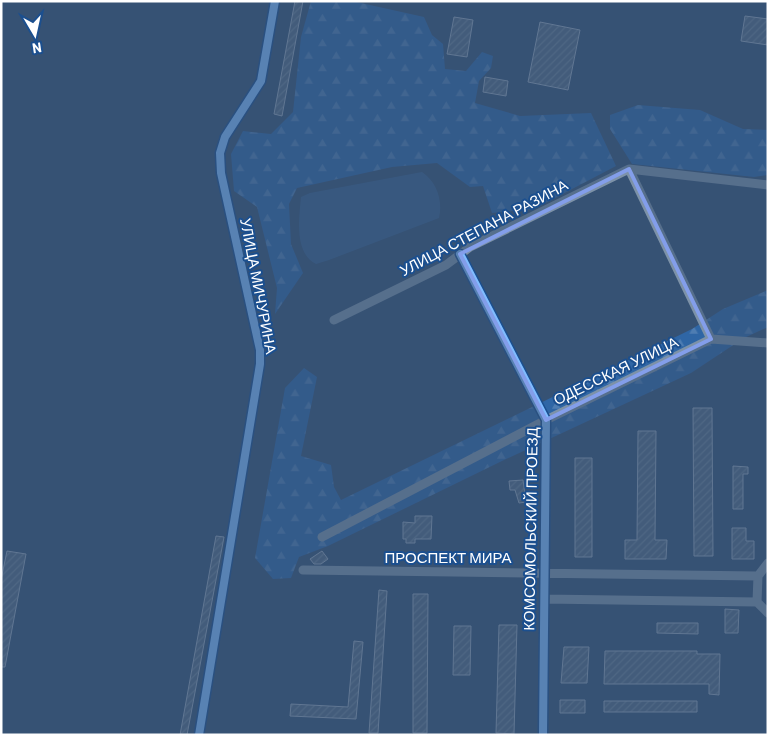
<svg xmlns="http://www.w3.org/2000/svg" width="769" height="736" font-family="Barlow,sans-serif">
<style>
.forest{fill:url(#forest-firs)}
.water{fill:#3b618d}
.building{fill:url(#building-hatch);stroke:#92a2b6}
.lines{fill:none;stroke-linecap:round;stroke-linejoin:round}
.minor{stroke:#7d92a8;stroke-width:9}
.cycleway-casing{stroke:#1b4f8f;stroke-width:11}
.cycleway{stroke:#80bcff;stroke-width:8}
.marked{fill:none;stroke:#839eea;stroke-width:4;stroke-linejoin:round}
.labels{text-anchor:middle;stroke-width:4;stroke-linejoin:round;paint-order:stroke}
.street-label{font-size:15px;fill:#fff;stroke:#1b4f8f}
</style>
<defs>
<pattern id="forest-firs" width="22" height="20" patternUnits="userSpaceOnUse" patternTransform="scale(1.25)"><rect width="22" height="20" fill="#2f66a5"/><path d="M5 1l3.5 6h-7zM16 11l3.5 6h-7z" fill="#4e7db2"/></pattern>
<pattern id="building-hatch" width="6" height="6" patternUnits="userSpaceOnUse" patternTransform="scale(1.25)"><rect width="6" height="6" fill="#526984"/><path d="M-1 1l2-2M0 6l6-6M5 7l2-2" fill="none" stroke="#6c8096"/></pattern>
</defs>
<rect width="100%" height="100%" fill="#365274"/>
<path class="forest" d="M311,1H352L424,17L432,35L443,44L445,69L466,71L482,52L493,56L491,68L479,81L475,103L520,116L591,113L616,166L534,209L492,213L483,186L470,187L437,163L392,167L297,188L289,204L291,244L303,273L275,314L277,288L257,207L234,191L231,154L243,131L271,134L293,112L301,37Z
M638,105L700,110L743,129L768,130V175L754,177L632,164L610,129V115Z
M768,290V327L744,338L691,373L504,460L328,546L299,557L291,578L273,579L255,558L285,388L304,368L317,377L301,456L331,465L334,487L341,500L692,329L723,309Z"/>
<path class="water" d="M422,172C437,182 443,201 439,218L329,260L316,264C294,253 299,219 301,197L310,193Z"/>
<path class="building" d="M295,1H303L282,116L274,114Z
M745,16L768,19V45L741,41Z
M454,17L473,20L467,57L447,54Z
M540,22L580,30L568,90L528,82Z
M485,77L508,81L506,96L483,92Z
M693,408H712L713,556H694Z
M638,431H656L655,540H667L666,559H625V540H637Z
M575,458H592V557H575Z
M733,466L748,467V474H743V509H733Z
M523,480L526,502L519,503L515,490H510L509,481Z
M415,516H432L431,539H415V543H406V539H403V522L415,523Z
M732,528H746V541H754V559H732Z
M216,536L224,537L187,735H180Z
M7,551L26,554L5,667H1V580Z
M322,551L328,559L321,564H314L310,559Z
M379,590L387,591L378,733H369Z
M413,594H428L427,733H413Z
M725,609L739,610L738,633H725Z
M657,623H698V634L657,633Z
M499,625H517L514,734L496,733Z
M454,626H471L470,675H453Z
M354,641L363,642L356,719L290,716L291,704L348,707Z
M564,647H589L587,683H561Z
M605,651H697V654H720L719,695L709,694V684H604Z
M560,700H585V713H560Z
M604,701H697V712H604Z"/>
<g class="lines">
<path class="minor" d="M629,169L711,339
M460,254L546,420L543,735
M334,320L446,265L470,247L629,169L768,185
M322,537L546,420L711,339L768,343
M303,570L758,576L768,563
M544,599L757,602L768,613
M757,602L758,576
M199,735L260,364V350L221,173L220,153L225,137L261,81L275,1"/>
<g class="cycleway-casing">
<path id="cycleway" d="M460,254L546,420L543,735
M199,735L260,364V350L221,173L220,153L225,137L261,81L275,1"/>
</g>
<use href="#cycleway" class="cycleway"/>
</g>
<path d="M0 0H769V736H0ZM629,169L711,339L546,420L460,254Z" fill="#365274" fill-opacity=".55" fill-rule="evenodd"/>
<path class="marked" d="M629,169L711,339L546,420L460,254Z"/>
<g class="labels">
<g class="street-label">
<text transform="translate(484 228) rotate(-28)" y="5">УЛИЦА СТЕПАНА РАЗИНА</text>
<text transform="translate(258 286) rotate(79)" y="5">УЛИЦА МИЧУРИНА</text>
<text transform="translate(616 371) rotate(-26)" y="5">ОДЕССКАЯ УЛИЦА</text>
<text transform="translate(531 529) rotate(-89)" y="5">КОМСОМОЛЬСКИЙ ПРОЕЗД</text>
<text x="448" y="563">ПРОСПЕКТ МИРА</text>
</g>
</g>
<rect width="769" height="736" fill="none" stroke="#ffffff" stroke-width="5"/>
<g transform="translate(35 35) rotate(171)" stroke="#1b4f8f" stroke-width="4" paint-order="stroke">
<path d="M0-4L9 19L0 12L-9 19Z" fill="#ffffff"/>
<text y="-8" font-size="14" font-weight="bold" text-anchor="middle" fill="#ffffff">N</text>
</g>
</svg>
